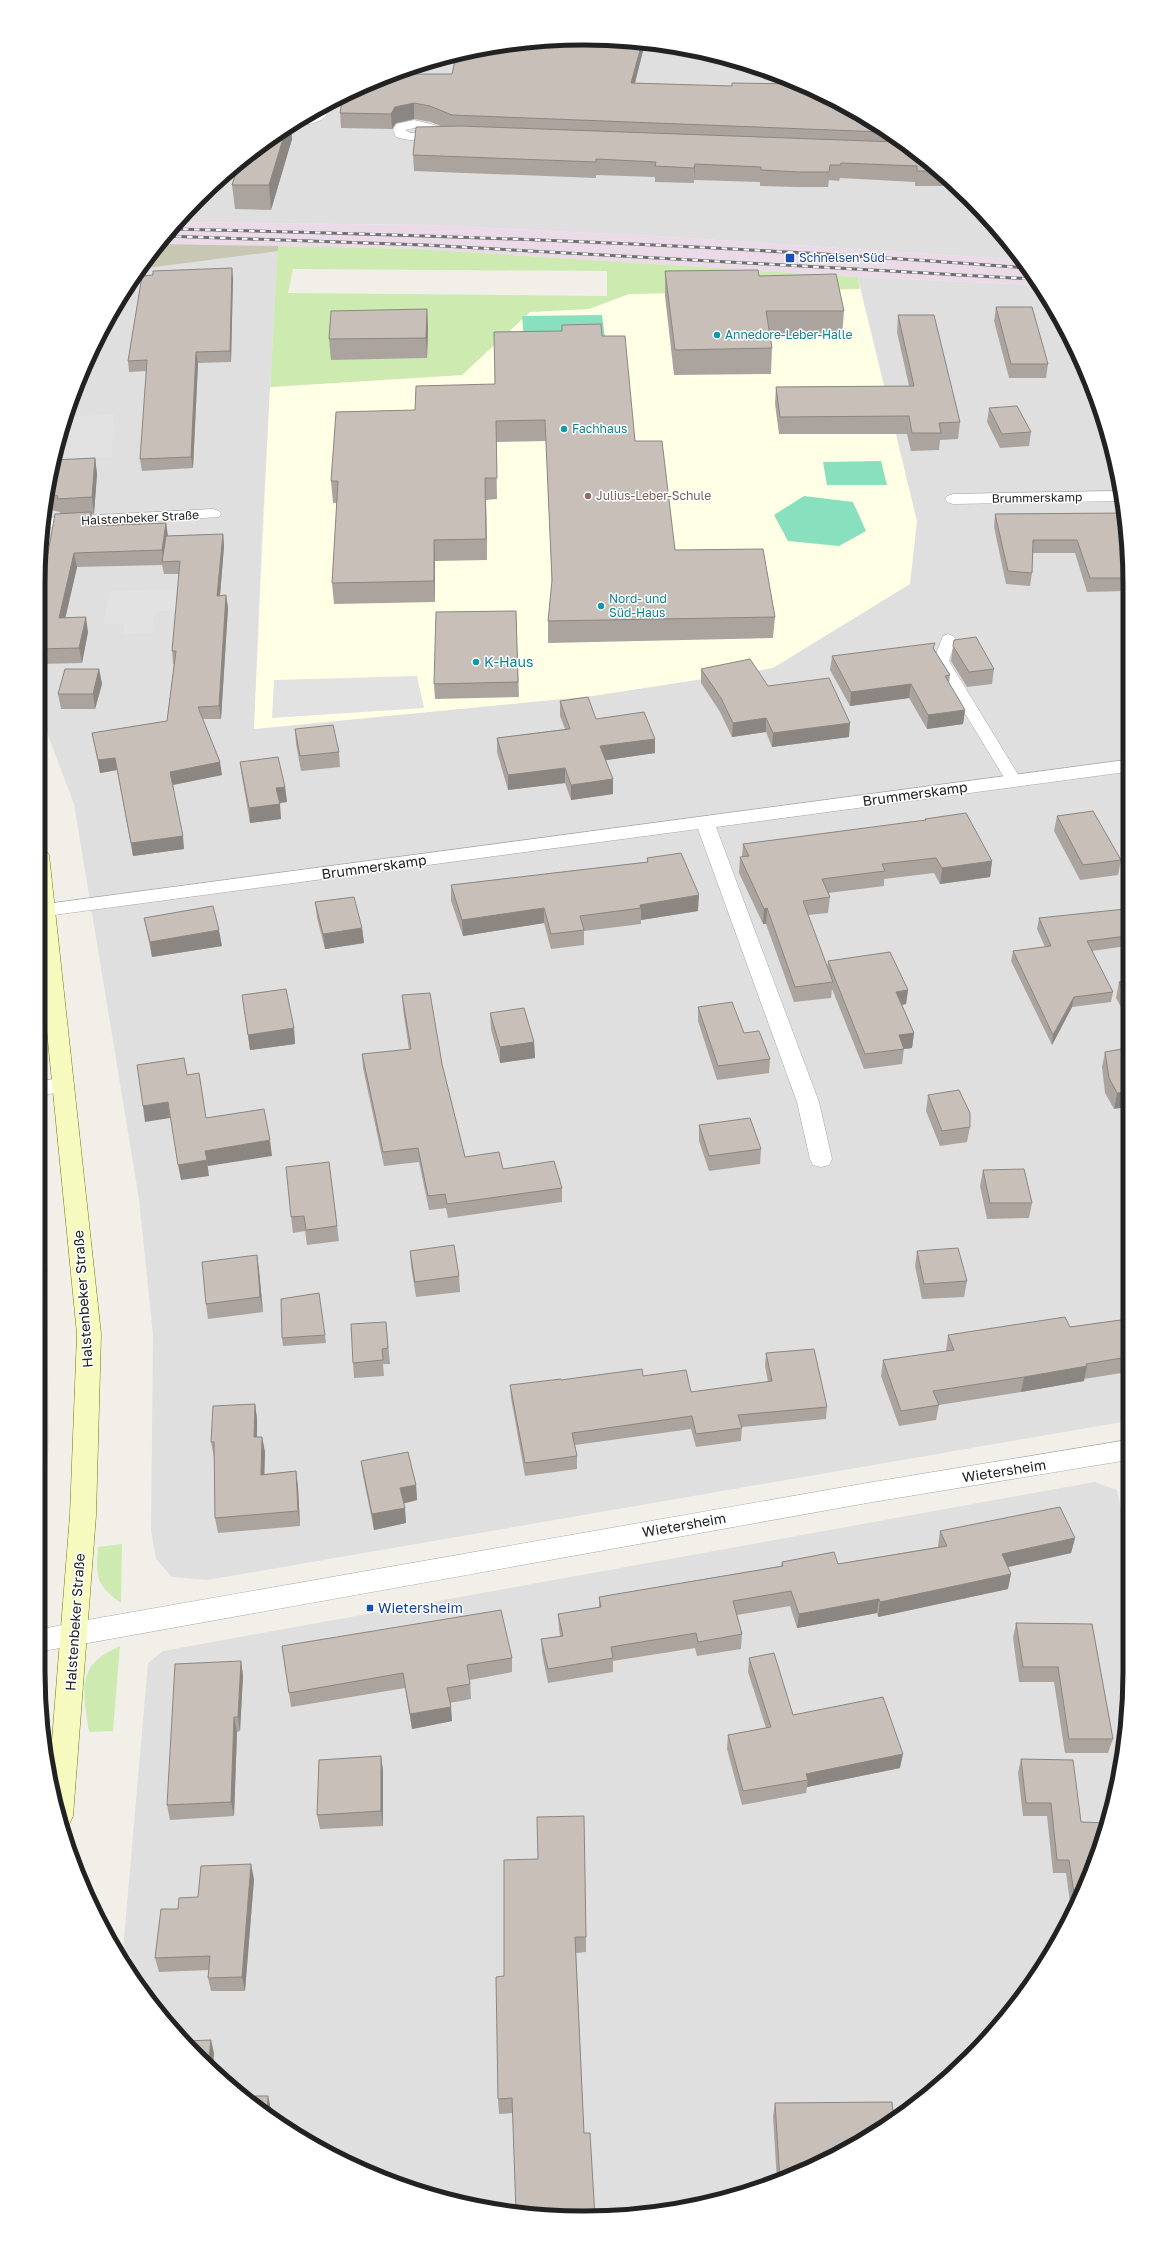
<svg xmlns="http://www.w3.org/2000/svg" width="1168" height="2256" font-family="'Golos Text',sans-serif">
<style>
.residential{fill:#e0dfdf}
.industrial{fill:#ebdbe8}
.education{fill:#ffffe5}
.construction{fill:#c7c7b4}
.grass{fill:#cdebb0;fill-rule:evenodd}
.pitch{fill:#88e0be}
.parking{fill:#e2e2e2}
.lines{fill:none;stroke-linecap:round;stroke-linejoin:round}
.lane-casing{stroke:#a9a9a9;stroke-width:1}
.street-casing{stroke:#a9a9a9;stroke-width:1}
.secondary-casing{stroke:#707d05;stroke-width:1}
.lane{fill:#fff;fill-rule:evenodd}
.street{fill:#fff;fill-rule:evenodd}
.secondary{fill:#f7fabf;fill-rule:evenodd}
.rail-casing{stroke:#707070;stroke-width:3}
.rail{stroke:#fff;stroke-width:2;stroke-dasharray:5.5;stroke-linecap:butt}
.wall{fill:#aba49e}
.shaded-wall{fill:#8b8681}
.building{fill:#c7bfb8;stroke:#8b8681}
.transit-dot{fill:#1a4fb4;stroke:#fff;stroke-width:1.5}
.culture-dot{fill:#0f9aa8;stroke:#fff;stroke-width:1.5}
.education-dot{fill:#8d6e63;stroke:#fff;stroke-width:1.5}
.labels{text-anchor:middle;stroke-width:3;stroke-linejoin:round;paint-order:stroke}
.far-transit-label{font-size:12px;fill:#164399;stroke:#fff;text-anchor:start}
.far-culture-label{font-size:12px;fill:#0d838f;stroke:#fff;text-anchor:start}
.far-education-label{font-size:12px;fill:#785e54;stroke:#fff;text-anchor:start}
.far-street-label{font-size:12px;fill:#222;stroke:#fff}
.culture-label{font-size:14px;fill:#0d838f;stroke:#fff;text-anchor:start}
.street-label{font-size:14px;fill:#222;stroke:#fff}
.transit-label{font-size:14px;fill:#164399;stroke:#fff;text-anchor:start}
.rim{fill:none;stroke:#222;stroke-width:5}
</style>
<rect width="100%" height="100%" fill="#f2efe9"/>
<path class="residential" d="M620,39L657,45L656,50L692,51L726,57L826,94L944,173L1017,252L1022,260L656,236L427,225L179,222L224,173L311,111L409,67L513,43Z
M158,244L278,246L262,535L254,729L592,696L773,668L905,472L858,277L1037,285L1088,375L1125,513L1128,1421L207,1580L172,1577L156,1559L151,1530L153,1335L139,1199L74,804L46,730L39,719V549L57,443L94,342L151,251Z
M38,1197L48,1273L38,1275Z
M47,1292L49,1442L38,1601V1294Z
M1094,1482L1117,1490L1128,1544L1129,1707L1111,1813L1074,1914L1017,2005L944,2082L887,2126L793,2176L725,2199L620,2217H548L443,2199L375,2176L281,2126L224,2082L151,2005L122,1961L148,1663L163,1651Z"/>
<path class="industrial" d="M179,222L427,225L656,236L1022,260L1037,285L858,277L418,249L158,244Z"/>
<path class="education" d="M860,289L917,521L910,584L773,668L592,696L254,729L270,387L462,375L530,312L589,309L629,294Z"/>
<path class="construction" d="M158,244L278,246V251L140,269Z"/>
<path class="grass" d="M278,246L418,249L858,277L860,289L629,294L589,309L530,312L462,375L270,387ZM293,269L607,271V296L288,293Z
M122,1544L121,1603C95,1584 96,1577 98,1547Z
M120,1646L113,1731L89,1732C86,1712 79,1683 92,1665C99,1656 110,1651 120,1646Z"/>
<path class="pitch" d="M602,315L605,338L524,340L522,316Z
M881,461L887,485H827L823,462Z
M804,496L853,502L866,531L839,546L788,541L774,515Z"/>
<path class="parking" d="M114,414L111,457L70,459L72,435L59,437L66,417Z
M180,589L177,611H155L152,633L123,634L124,624H103L110,591Z
M417,676L424,708L272,718L274,680Z"/>
<g class="lines">
<g class="lane-casing">
<path id="lane" d="M948,634L953,636L956,639L949,661L1022,781L1020,784H1008L933,661L943,636Z"/>
</g>
<g class="street-casing">
<path id="street" d="M321,107L327,114C321,124 305,126 295,123Z
M414,120L435,125L453,135C447,145 407,141 396,137L393,130L396,124ZM414,128L431,133H410L405,130Z
M1120,491L1121,501L953,504L947,502L945,499L947,496L953,494Z
M213,509L219,511L221,514L219,517L43,528L44,518Z
M1126,760V772L716,827L819,1102L832,1159L829,1165L821,1167L813,1165L810,1159L797,1102L698,829L39,917V905Z
M63,1077L71,1080L74,1085L71,1090L39,1096V1082Z
M1128,1440V1460L867,1503L38,1652V1630L76,1622L867,1483Z"/>
</g>
<g class="secondary-casing">
<path id="secondary" d="M39,849L46,851L49,855L101,1334L96,1515L73,1816L69,1825L62,1828L49,1778L70,1515L77,1334L39,950Z"/>
</g>
<use href="#lane" class="lane"/>
<use href="#street" class="street"/>
<use href="#secondary" class="secondary"/>
<g class="rail-casing">
<path id="rail" d="M172,229C457,235 742,246 1027,268
M165,236L424,245L1033,279"/>
</g>
<use href="#rail" class="rail"/>
</g>
<path class="wall" d="M645,43L635,83L826,94L944,173L956,186H915V182L840,178L839,181L829,180L828,187H797L760,186V182L694,180V183L655,182V177L596,175V178L414,171L413,155L443,127L431,122L414,119L396,123L392,129L341,128L340,113L404,74H452Z
M291,126L292,139L271,210L235,209L232,185L239,163Z
M665,271L759,276L844,311L842,336H770L772,348L771,374L674,375L665,296Z
M233,278L231,362L198,363L193,468L142,471L140,459L147,371L129,372L128,361Z
M996,307L1048,364L1046,378H1009L994,321Z
M427,309L428,329L427,358L331,360L329,339Z
M898,315L960,422L958,439L940,440L939,450L911,451L907,434H779L775,404L776,387L909,386L897,332Z
M602,336L635,441L675,550L775,617L773,638L548,643V621L552,584L546,441L496,442L497,499L486,500L487,560L435,561V602L334,604L332,583L337,503H333L331,481L415,410L495,384Z
M989,408L1031,432L1029,446L1000,448L987,422Z
M95,458L97,474L94,514H91L93,525L166,523L168,536L223,534L224,546L220,595H226L228,608L221,719H203L222,775L173,785L184,849L133,856L117,770L100,773L92,733L167,721L174,664H173L172,651L179,574H164L162,565L77,567L65,618L88,632L82,663L39,664V597H40L60,514V512L46,509L54,460Z
M1125,513L1126,591L1087,592L1075,553H1033L1032,573L1030,586L1006,584L994,527L995,514Z
M516,611L519,697L435,699L434,684Z
M953,646L994,669L992,684L967,687L951,661Z
M934,649L950,675L949,683L965,710L963,724L927,729L909,698L850,706L830,670L832,656Z
M99,669L102,684L95,709H61L58,694Z
M701,669L768,686L849,737L772,747L766,732L732,737L720,712L701,683Z
M560,701L596,719L655,739V753L606,760L613,794L571,800L565,783L508,790L497,752V738L565,729L560,716Z
M295,729L339,752L340,767L301,771L296,744Z
M240,762L285,787L287,802L279,803L281,819L250,823L242,777Z
M1057,816L1121,860L1118,875L1080,880L1054,831Z
M925,819L992,861L990,877L940,884L934,873L884,879V886L828,893L830,897L828,913L808,915L827,968L828,961L908,990L906,1004L902,1005L914,1033L912,1048L904,1049L902,1064L864,1069L832,989L831,998L794,1002L766,924H763L739,873L740,857H742L743,844L925,821Z
M647,858L698,911L641,920V924L584,931V945L551,949L544,923L463,936L451,901V885L647,862Z
M315,902L362,928L364,943L325,949L317,918Z
M1126,911L1127,946L1092,951L1113,992L1111,1002L1072,1007L1052,1045L1011,961L1013,951L1045,947L1037,929L1039,918Z
M144,918L222,946L152,957Z
M1127,981V1018L1116,998L1119,982Z
M242,995L294,1028L295,1044L250,1050Z
M402,995L442,1064L465,1157L562,1188V1202L448,1218L446,1208L429,1210L419,1162L384,1166L363,1068L362,1054L409,1050L403,1009Z
M698,1007L744,1033L770,1059L769,1073L717,1080L698,1021Z
M490,1013L534,1042L535,1058L500,1063L491,1029Z
M1127,1048L1114,1109L1105,1093L1102,1067L1105,1052Z
M928,1095L970,1127L967,1142L940,1146L926,1111Z
M699,1125L761,1149L760,1164L709,1171L699,1141Z
M329,1162L339,1241L307,1245L305,1231L293,1233L291,1217Z
M983,1170L1032,1203L1029,1218L987,1219L980,1186Z
M410,1251L459,1276L460,1292L416,1297L411,1266Z
M917,1251L967,1281L964,1297L922,1299L915,1266Z
M257,1255L259,1270L263,1312L208,1319L206,1304Z
M1128,1319V1372L1084,1379V1381L1021,1392L939,1405L936,1420L899,1426L881,1376L883,1360L946,1351L948,1335L1070,1327Z
M386,1322L390,1364H383L384,1376L354,1378L353,1363Z
M325,1335L326,1343L283,1346L282,1338Z
M766,1353L827,1407L826,1419L742,1427L741,1441L696,1447L691,1429L575,1445L577,1456V1469L525,1476L511,1398L510,1385L561,1380L643,1376L691,1392L768,1382L765,1366Z
M255,1404L257,1419V1437H262L265,1452L264,1474L296,1471L298,1487L300,1526L218,1533L215,1518L214,1457L211,1442Z
M361,1461L416,1485L417,1500L404,1503L406,1523L374,1530L363,1476Z
M940,1531L1075,1538L1071,1553L1008,1567V1589L878,1617L877,1613L797,1628L790,1606L737,1615L742,1634L741,1649L697,1656L695,1648L613,1661V1672L548,1683L542,1653L541,1639L560,1636L559,1629L558,1614L599,1607V1597L781,1566L782,1562L838,1564L938,1547V1546Z
M1016,1623L1092,1624L1113,1739L1108,1753H1065L1054,1682H1019L1013,1638Z
M282,1646L512,1658V1672L470,1680L471,1699L450,1703L452,1721L412,1729L405,1688L291,1707Z
M749,1658L793,1715L900,1768L807,1787L806,1793L742,1805L727,1749L728,1735L766,1728L748,1672Z
M241,1661L243,1676L240,1731L237,1732L234,1816L170,1820L167,1805Z
M381,1756L383,1771V1826L320,1829L317,1815Z
M1021,1759L1081,1822L1108,1823L1074,1914L1072,1916L1066,1873H1053L1047,1816H1023L1018,1773Z
M504,1860L586,1937V1952L576,1953L584,2133L595,2217L512,2113L499,2114L498,2099L504,1976Z
M254,1879L245,1991H211L208,1978L209,1970L159,1972L155,1958L178,1909L198,1897Z
M775,2103L793,2176L777,2182L773,2116Z"/>
<path class="shaded-wall" d="M642,43H645L631,98V83Z
M404,69L401,88L400,74L401,70Z
M414,103V119L396,123L392,129L391,114L395,107Z
M291,126L292,139L271,210L269,185L286,129Z
M695,164L694,180V183V168Z
M232,268L233,278L231,362L230,351Z
M427,309L428,329L427,358L426,338Z
M196,352L198,363L193,468L191,457Z
M95,458L97,474L94,514L92,497Z
M485,478L486,500L487,560L486,539Z
M91,512L93,526H90Z
M166,523L168,538L164,562L162,550Z
M223,534L224,546L219,608L217,596Z
M434,540L435,561V602L434,581Z
M74,553L77,567L62,633L59,618Z
M226,595L228,608L221,719L219,706Z
M86,617L88,632L82,663L79,648Z
M99,669L102,684L95,709L93,694Z
M911,684L909,698L850,706L851,692Z
M965,710L963,724L927,729L928,715Z
M766,718V732L732,737L733,723Z
M850,723L849,737L772,747L773,733Z
M655,739V753L600,761V746Z
M115,758L117,770L100,773L98,760Z
M220,762L222,775L172,785L170,772Z
M565,768V783L508,790V775Z
M613,779V794L571,800V785Z
M285,787L287,802L278,803L276,788Z
M280,804L281,819L250,823L249,808Z
M183,836L184,849L133,856L131,843Z
M992,861L990,877L940,884L942,868Z
M699,895L698,911L641,920V908L640,905Z
M544,908V923L463,936L462,920Z
M767,908L766,924H763L764,909Z
M362,928L364,943L325,949L323,934Z
M219,930L222,946L152,957L150,942Z
M908,990L906,1004L894,1006L896,992Z
M1074,997L1072,1007L1052,1045L1053,1035Z
M294,1028L295,1044L250,1050L248,1035Z
M914,1033L912,1048L904,1049L899,1035Z
M534,1042L535,1058L500,1063V1047Z
M1127,1092V1107L1114,1109L1117,1093Z
M168,1102L170,1118L145,1122L143,1106Z
M270,1140L272,1156L208,1166L205,1151Z
M207,1160L209,1176L181,1180L178,1165Z
M257,1255L259,1270L263,1312L260,1297Z
M1087,1366L1084,1381L1021,1392L1024,1377Z
M255,1404L257,1419V1452L254,1437Z
M262,1437L265,1452L264,1490L261,1475Z
M296,1471L298,1487L300,1526L298,1511Z
M416,1485L417,1500L402,1504L400,1488Z
M405,1508L406,1523L374,1530L372,1514Z
M1075,1538L1071,1553L999,1569L1002,1554Z
M1011,1574L1008,1589L878,1617L880,1602Z
M879,1599L877,1613L797,1628L799,1614Z
M241,1661L243,1676L240,1731L238,1717Z
M451,1707L452,1721L412,1729L410,1714Z
M234,1717L237,1732L234,1816L231,1802Z
M903,1754L900,1768L807,1787L808,1780L806,1774Z
M381,1756L383,1771V1826L381,1811Z
M251,1864L254,1879L245,1991L242,1977Z
M211,2040L214,2053L213,2070L208,2066Z
M268,2096L271,2109L270,2118L267,2115Z"/>
<path class="building" d="M620,39L642,43L631,83L732,86V83L797,84L826,94L882,132L452,115L430,106L414,103L395,107L391,114L340,113L343,96L401,70L400,74H452L456,56L513,43Z
M460,126L897,142L940,171H917V166L841,163L840,165H830L829,172H798L761,170V167L695,164L694,168L655,166L656,162L596,159V162L413,155L416,127Z
M286,129L269,185H232L239,163Z
M232,268L230,351L196,352L191,457L140,459L147,360L128,361L142,276L153,275V271Z
M758,270L759,276L836,274L844,311H766L772,348L675,350L665,271Z
M996,307H1032L1048,364H1011Z
M427,309L426,338L329,339L331,311Z
M898,315H934L960,422L939,423L941,433H912L909,416L780,417L776,387L914,386Z
M601,324L602,336H625L635,441H662L675,550L763,549L775,617L548,621L552,580L545,420L496,421L497,478H485L486,539L434,540V581L332,583L338,481H331L336,412L415,410L416,386L495,384L494,332L562,331V325Z
M1017,406L1031,432L1002,434L989,408Z
M95,458L92,497L57,499L58,496L48,493L54,460Z
M91,512L90,526L166,523L162,550L74,553L59,618L86,617L79,648L39,649V597H40L55,514Z
M1125,513V578H1090L1077,540H1033L1032,573L1008,571L995,514Z
M223,534L217,596L226,595L219,706L198,707L220,762L170,772L183,836L131,843L115,758L98,760L92,733L167,721L176,651H172L180,561L162,562L166,536Z
M516,611L518,682L434,684L436,612Z
M976,637L994,669L969,672L953,646L954,640Z
M935,643L933,648L950,675L945,676L965,710L928,715L911,684L851,692L832,656Z
M750,659L768,686L829,678L850,723L773,733L766,718L733,723L721,698L701,669Z
M65,669H99L93,694H58Z
M588,697L596,719L644,712L655,739L600,746L613,779L571,785L565,768L508,775L497,738L570,729L560,701Z
M333,725L339,752L300,756L295,729Z
M278,757L285,787L276,788L280,804L249,808L240,762Z
M1093,811L1121,860L1083,865L1057,816Z
M966,813L992,861L942,868L936,858L882,864L885,871L822,879L830,897L803,901L833,982L795,987L767,908L764,909L740,857L749,856L743,844L926,820L925,819Z
M681,853L699,895L640,905L641,908L580,916L584,930L551,934L544,908L462,920L451,885L648,862L647,858Z
M354,897L362,928L323,934L315,902Z
M213,906L219,930L150,942L144,918Z
M1125,909L1126,911L1127,936L1087,941L1113,992L1074,997L1053,1035L1013,951L1051,946L1039,918Z
M890,952L908,990L896,992L914,1033L899,1035L904,1049L865,1054L828,961Z
M1127,981V996L1119,982Z
M286,989L294,1028L248,1035L242,995Z
M430,993L442,1064L465,1157L499,1152L503,1169L554,1161L562,1188L447,1204L445,1194L428,1196L418,1148L383,1152L362,1054L411,1049L402,995Z
M732,1002L744,1033L759,1031L770,1059L718,1066L698,1007Z
M524,1008L534,1042L500,1047L490,1013Z
M1127,1048V1092L1117,1093L1109,1078L1105,1052Z
M184,1058L187,1075L199,1073L206,1118L264,1109L270,1140L205,1151L207,1160L178,1165L168,1102L143,1106L137,1065Z
M959,1090L970,1113V1127L942,1131L928,1095Z
M750,1118L761,1149L709,1156L699,1125Z
M329,1162L337,1226L306,1230L304,1216L291,1217L286,1167Z
M1024,1169L1032,1203H990L983,1170Z
M454,1245L459,1276L415,1282L410,1251Z
M958,1248L967,1281L924,1284L917,1251Z
M257,1255L260,1297L206,1304L202,1262Z
M319,1293L325,1335L282,1338L281,1299Z
M1065,1317L1070,1327L1128,1319V1357L1086,1364L1087,1366L1024,1377L933,1391L939,1405L901,1411L883,1360L954,1350L948,1335Z
M386,1322L388,1348L382,1349L383,1360L353,1363L351,1324Z
M814,1349L827,1407L738,1415L742,1428L696,1434L692,1416L572,1433L577,1456L525,1463L510,1385L561,1379V1380L642,1369L643,1376L686,1370L691,1392L772,1381L766,1353Z
M255,1404L254,1437H262L261,1475L296,1471L298,1511L215,1518L214,1442H211L213,1406Z
M408,1452L416,1485L400,1488L405,1508L372,1514L361,1461Z
M1060,1507L1075,1538L1002,1554L1011,1574L880,1602L879,1599L799,1614L791,1591L733,1601L742,1634L698,1642L696,1633L611,1647L613,1658L548,1669L541,1639L563,1636L558,1614L601,1607L599,1597L783,1566L782,1562L834,1552L838,1564L947,1546L940,1531Z
M501,1610L512,1658L467,1665L470,1684L447,1688L451,1707L410,1714L403,1673L289,1693L282,1646Z
M1016,1623L1092,1624L1113,1739H1069L1058,1667H1023Z
M774,1653L793,1715L883,1697L903,1754L806,1774L808,1780L743,1791L728,1735L771,1727L749,1658Z
M241,1661L238,1717H234L231,1802L167,1805L175,1664Z
M381,1756V1811L317,1815L319,1760Z
M1021,1759L1073,1760L1081,1822L1108,1823L1076,1906L1069,1860H1057L1051,1803H1026Z
M584,1816L586,1937H575L584,2133H590L595,2217H548L516,2212L512,2098L498,2099L496,1977L504,1976V1860L538,1859L537,1817Z
M251,1864L242,1977L208,1978L210,1956L155,1958L161,1909H178L179,1898L198,1897L201,1866Z
M211,2040L208,2066L185,2041Z
M242,2096H268L267,2115Z
M892,2102L894,2121L887,2126L793,2176L780,2181L775,2103Z"/>
<g class="transit-dot">
<rect x="785" y="253" width="10" height="10" rx="2"/>
<rect x="366" y="1604" width="8" height="8" rx="2"/>
</g>
<g class="culture-dot">
<circle cx="717" cy="335" r="4"/>
<circle cx="564" cy="429" r="4"/>
<circle cx="601" cy="606" r="4"/>
<circle cx="476" cy="662" r="4"/>
</g>
<circle class="education-dot" cx="588" cy="496" r="4"/>
<g class="labels">
<g class="far-transit-label">
<text x="799" y="262">Schnelsen Süd</text>
</g>
<g class="far-culture-label">
<text x="725" y="339">Annedore-Leber-Halle</text>
<text x="572" y="433">Fachhaus</text>
<text x="609" y="603">Nord- und<tspan x="609" dy="14">Süd-Haus</tspan></text>
</g>
<g class="far-education-label">
<text x="596" y="500">Julius-Leber-Schule</text>
</g>
<g class="far-street-label">
<text transform="translate(1037 498) rotate(-1)" y="4">Brummerskamp</text>
<text transform="translate(140 518) rotate(-3)" y="4">Halstenbeker Straße</text>
</g>
<g class="culture-label">
<text x="484" y="667">K-Haus</text>
</g>
<g class="street-label">
<text transform="translate(915 794) rotate(-8)" y="5">Brummerskamp</text>
<text transform="translate(374 867) rotate(-8)" y="5">Brummerskamp</text>
<text transform="translate(83 1299) rotate(-94)" y="5">Halstenbeker Straße</text>
<text transform="translate(1004 1471) rotate(-9)" y="5">Wietersheim</text>
<text transform="translate(684 1525) rotate(-10)" y="5">Wietersheim</text>
<text transform="translate(75 1622) rotate(-86)" y="5">Halstenbeker Straße</text>
</g>
<g class="transit-label">
<text x="378" y="1613">Wietersheim</text>
</g>
</g>
<path d="M0 0H1168V2256H0ZM584 45H584A539 539 0 0 1 1123 584V1672A539 539 0 0 1 584 2211H584A539 539 0 0 1 45 1672V584A539 539 0 0 1 584 45Z" fill="#fff" fill-rule="evenodd"/>
<path class="rim" d="M584 45H584A539 539 0 0 1 1123 584V1672A539 539 0 0 1 584 2211H584A539 539 0 0 1 45 1672V584A539 539 0 0 1 584 45Z"/>
</svg>
